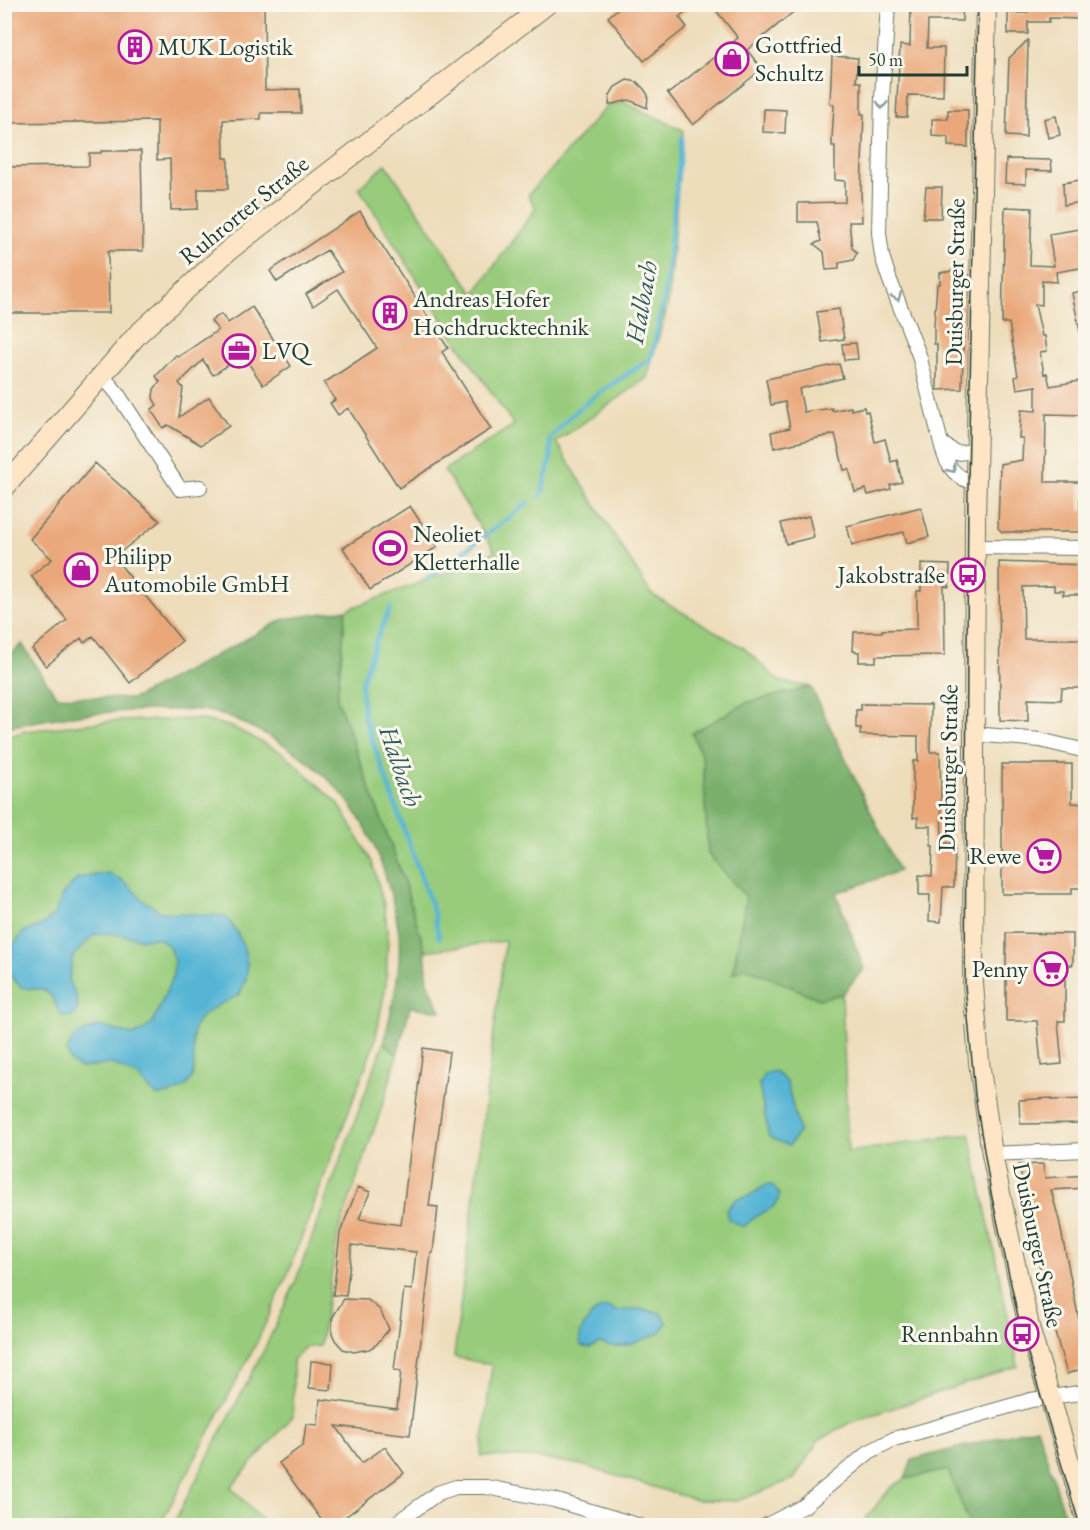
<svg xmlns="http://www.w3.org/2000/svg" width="1090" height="1530" font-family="'EB Garamond',serif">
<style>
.green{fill:#98cc7c;stroke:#5c8458;stroke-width:1.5}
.forest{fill:#7ab06c;stroke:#4c7650;stroke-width:1.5}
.water{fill:#57b5d5;stroke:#3b7984;stroke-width:1.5}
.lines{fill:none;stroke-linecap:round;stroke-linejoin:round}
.stream{stroke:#57b5d5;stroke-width:4.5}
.building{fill:#eaa87a}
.street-casing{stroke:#677563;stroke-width:16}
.secondary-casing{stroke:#677563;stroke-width:22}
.street{stroke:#fff;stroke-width:14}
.secondary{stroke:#fde5c5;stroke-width:20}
.tram{stroke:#1f3d34;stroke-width:1.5}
.oneway{stroke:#8f9e9a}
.labels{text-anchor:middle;stroke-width:6;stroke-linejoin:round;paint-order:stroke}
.poi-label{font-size:24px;fill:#1f3d34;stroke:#fbf7ec;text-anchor:start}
.street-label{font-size:24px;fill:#1f3d34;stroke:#fbf7ec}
.water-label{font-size:26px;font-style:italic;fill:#2d5b5c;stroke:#fbf7ec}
</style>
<rect width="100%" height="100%" fill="#fbf7ec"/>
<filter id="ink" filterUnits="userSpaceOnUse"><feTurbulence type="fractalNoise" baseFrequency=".0167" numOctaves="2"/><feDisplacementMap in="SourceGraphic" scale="12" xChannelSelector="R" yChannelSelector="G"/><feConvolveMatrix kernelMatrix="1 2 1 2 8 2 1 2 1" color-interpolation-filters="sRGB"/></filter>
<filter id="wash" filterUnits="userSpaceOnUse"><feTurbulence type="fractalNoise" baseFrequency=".008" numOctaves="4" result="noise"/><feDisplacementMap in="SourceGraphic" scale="24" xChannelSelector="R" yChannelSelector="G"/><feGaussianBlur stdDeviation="1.35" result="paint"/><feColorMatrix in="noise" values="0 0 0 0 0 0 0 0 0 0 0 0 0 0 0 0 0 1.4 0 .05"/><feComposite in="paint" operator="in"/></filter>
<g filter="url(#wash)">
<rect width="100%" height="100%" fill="#edb"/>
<path class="green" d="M623,102L683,130L668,304L647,378L556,442L651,594L744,648L779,681L811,687L746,703L692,733L703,760L708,854L746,897L733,973L745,967L819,999L842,994L848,1152L970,1134L1018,1366L849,1423L818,1441L794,1479L737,1501L696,1500L581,1465L532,1457L481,1456L492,1365L454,1357L505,941L425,951L403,878L337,699L346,610L480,560L495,551L444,470L514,425L460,347L359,188L386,164L474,294L536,208L528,195L606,107Z
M200,719L232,727L283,753L338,803L372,862L384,905L388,937L386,985L375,1041L287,1276L257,1342L160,1525H5L4,738L25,731L112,721Z
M384,1042L397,1055L385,1098L338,1233L320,1346L305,1347L293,1360V1416L231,1487L267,1525L172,1526L265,1348L295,1283Z
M948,1470L970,1525L860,1526L890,1488L905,1479Z"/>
<path class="forest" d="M346,610L337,699L403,878L425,951L428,982L441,1011L410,1007L397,1055L384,1042C392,1007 402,971 399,934C397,916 392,898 387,881C367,813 329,768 267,735C247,725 230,716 208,711C198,709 186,710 176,710C123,709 56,715 5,728V660L22,644L56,696L133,699L284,619Z
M811,687L899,871L836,893L864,969L842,994L819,999L745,967L733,974L746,897L708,854L703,760L692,733L746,703Z
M1037,1427L1068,1525H970L948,1470L905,1479L912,1460Z"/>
<path class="water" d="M108,873L124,881L143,900L161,912L225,916C238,931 248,950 247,972C247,979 242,987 240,994C228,1002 210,1007 200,1018C177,1044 221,1089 157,1096L147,1087L139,1077L112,1064L80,1068L70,1061L67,1051L74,1036L99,1026L132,1035L143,1031L153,1022L173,976L174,961L169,946L157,938L142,939L109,933L95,934L73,956L69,981L76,996L78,1008L73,1016L66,1017L60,1015L53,998L43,989C22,990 19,989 8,971L13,945L24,932L44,924L55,914L62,895L78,878Z
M775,1071L787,1083L799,1131L789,1146L769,1137L759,1085L764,1074Z
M766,1185H772L779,1194C779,1209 765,1210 755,1217C751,1220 748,1224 743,1227L728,1219L726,1210L736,1199L749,1196Z
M607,1307L616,1311L642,1309L661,1313L667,1323L660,1333C639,1341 621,1352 599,1343L590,1348L581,1346C576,1331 592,1309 607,1307Z"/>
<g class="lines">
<path class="stream" d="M541,496L551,457L550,439C576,405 615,382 651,359L664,299L682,138
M426,580L528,503
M391,607L377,638L361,685L364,717L434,913L439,938"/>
</g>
<g id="blocks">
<path class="building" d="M4,4H264L265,90L300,89L301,113H261V119L223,120L224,158H228V189H198V209L171,210L170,159L157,160V121L4,123Z
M623,4H694L679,17L687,27L644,61L608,17Z
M711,4H803L747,50L762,69L693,125L667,92L669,93L738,38Z
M911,4H963L962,21H928L927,48H944L943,96L908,95L907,117H896L900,45L910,46Z
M1028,4H1079V19L1049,18V22H1028V34H1008V13H1027Z
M1028,40L1026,137L1006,136L1009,58Z
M832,56L858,58L856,82H861V114H864L861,190L862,222H849L852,248L857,253L853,260L839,263V269L826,270L824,252L814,244L821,241L817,222H798V203L845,202V181L835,180V146H832V139L834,105L830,104Z
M627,80L637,82L644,89L648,95L647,108L629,100L609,105L610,95L615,87Z
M764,109L786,110L785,133L763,132Z
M948,110H968V147L948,146V137L932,136V119H948Z
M1056,116L1060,135L1048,138L1044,119Z
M101,151H141L143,251H108L109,313H4V277H10V233L4,232V167L89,166V153H101Z
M1006,159L1051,160L1052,171L1026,170V184L1005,183Z
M1086,179V201L1064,205L1063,183Z
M926,187H942L941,218H923Z
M1005,207L1032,208L1030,265L1054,266L1049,234L1086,228V267L1056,272L1057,282L1042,281V305L1035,304L1042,336H1045L1047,351L1040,352L1044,374L1047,373L1050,386L1086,380V415L1046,414L1045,482H1080V511H1086V532H1002L998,528L1000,464L1022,460L1023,438H1019L1021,410L1036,411V386L1017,389L1015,377L1018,376L1009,323H1002Z
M360,211L448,348L442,352L491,429L399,488L348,408L338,415L330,403L335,400L324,383L377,348L338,289L313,306L306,294L342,272L327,250L277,282L270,271Z
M965,269L962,389L937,390V344H934V325L937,284H940V273Z
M1086,290V331L1080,332L1072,293Z
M252,307L291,366L263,385L243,355L213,375L203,360L179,383L183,388L179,417L209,397L229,426L201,445L168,425L163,428L151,410L157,405L153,398L154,389L160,382L156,376L176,355L178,357L218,330L211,321L221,314L228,323Z
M839,309L844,339L822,342L817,312Z
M856,343L858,359L844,360L842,344Z
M839,364L843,378L799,389L804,412L832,408V411L851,407V410L864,407L865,412L868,411L875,442L885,439L891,462L897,460L902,482L890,485L891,489L868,495L866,489L855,492L849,469L844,470L835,434L774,448L771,432L790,428L785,402L771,405L766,379Z
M95,463L160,521L114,557L182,641L130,683L93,636L84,643L81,638L46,666L32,649L67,620L31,576L52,559L30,539Z
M410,506L437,547L370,590L343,548Z
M921,507L929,537L907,543L904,532L852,545L847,526Z
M809,516L814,537L786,544L781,523Z
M999,562L1086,565V595H1063V591H1054V586L1023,587L1024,639H1081V669H1086V688H1062L1061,700L1028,699V721L1000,720Z
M921,564L950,565L949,587L944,586L945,655L876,656V662H859V652L853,651L854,632H882V630L917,629V591H921Z
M861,704L931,705L930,752H940L942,843H955L954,887H943L941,922L929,921L930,895H919V875L932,876L933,846H931V826H918V817L913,818V761H918V736L860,735L861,728H856V710H861Z
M1002,764H1072V803L1086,804V884L1080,888H1072V894H1002Z
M1006,933L1073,934V965H1065V1021H1058L1062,1064L1041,1066L1037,1021H1006Z
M423,1048L449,1052L429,1206L438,1207L433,1253H431L410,1435L336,1426L362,1463L385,1447L404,1473L333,1526H326L279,1463L303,1445L306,1424L318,1425L320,1399L397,1409L401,1371L394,1370L404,1289L412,1290L416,1252L352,1245L346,1296L333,1295L340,1233L358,1187L370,1192L359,1219L401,1225Z
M1052,1098V1100L1086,1099V1123L1020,1124L1019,1100Z
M1043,1164L1045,1178L1086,1175V1188L1051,1190L1059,1220L1080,1325L1086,1342V1367L1067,1374L1049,1312L1019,1165Z
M344,1299L368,1300L380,1310L389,1329L376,1345L369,1349L354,1352L343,1349L335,1340L332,1333V1318Z
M311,1361L333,1363L331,1390L309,1388Z"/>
</g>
</g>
<g filter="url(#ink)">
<use href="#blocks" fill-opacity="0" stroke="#677563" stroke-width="1.5"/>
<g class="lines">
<g class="street-casing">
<path id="street" d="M888,4L882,98L879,233L882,256L889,278L919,355L941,443L956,453L977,451
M101,374L117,393L180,489L200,487
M941,443C945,463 954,480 977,483
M975,547L1086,548
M974,734L1040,740L1086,751
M992,1154L1086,1150
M392,1526L438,1493L456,1487H486L554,1500L640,1526
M765,1526L804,1506L869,1452L894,1439L1031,1400L1086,1392"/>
</g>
<g class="secondary-casing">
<path id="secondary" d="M986,4L975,522L973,983L979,1062L992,1154L1007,1228L1030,1331L1086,1518
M4,488L137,335L229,250L547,4"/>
</g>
<use href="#street" class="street"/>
<use href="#secondary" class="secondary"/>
<path class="tram" d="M978,4L968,481L965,985L975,1095L991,1193L1022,1334L1080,1526"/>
</g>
<defs><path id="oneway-chevron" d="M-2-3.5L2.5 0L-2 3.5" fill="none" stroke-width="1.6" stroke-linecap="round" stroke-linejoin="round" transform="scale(1.5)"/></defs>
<g class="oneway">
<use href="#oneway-chevron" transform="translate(882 105) rotate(92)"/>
<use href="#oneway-chevron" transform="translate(897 297) rotate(69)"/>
<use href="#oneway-chevron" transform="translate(952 469) rotate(51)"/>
</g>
</g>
<defs>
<g id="building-ring" transform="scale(1.725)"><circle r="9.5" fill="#fbf7ec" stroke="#b5179e" stroke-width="1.5"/><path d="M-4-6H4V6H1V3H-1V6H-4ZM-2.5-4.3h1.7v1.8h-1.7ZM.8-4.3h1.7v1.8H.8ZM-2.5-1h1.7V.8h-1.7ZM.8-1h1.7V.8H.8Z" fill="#b5179e"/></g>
<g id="shop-ring" transform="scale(1.725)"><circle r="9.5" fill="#fbf7ec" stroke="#b5179e" stroke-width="1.5"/><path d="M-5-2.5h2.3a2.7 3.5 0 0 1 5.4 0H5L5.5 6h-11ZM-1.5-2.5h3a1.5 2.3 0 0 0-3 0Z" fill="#b5179e"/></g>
<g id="office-ring" transform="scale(1.725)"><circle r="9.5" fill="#fbf7ec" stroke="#b5179e" stroke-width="1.5"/><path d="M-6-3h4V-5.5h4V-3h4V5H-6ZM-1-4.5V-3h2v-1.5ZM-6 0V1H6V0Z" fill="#b5179e"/></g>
<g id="stadium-ring" transform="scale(1.725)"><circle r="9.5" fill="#fbf7ec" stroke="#b5179e" stroke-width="1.5"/><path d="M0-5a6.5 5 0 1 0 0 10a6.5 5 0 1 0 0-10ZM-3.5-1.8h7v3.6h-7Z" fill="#b5179e"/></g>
<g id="bus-ring" transform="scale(1.725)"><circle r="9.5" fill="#fbf7ec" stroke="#b5179e" stroke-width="1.5"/><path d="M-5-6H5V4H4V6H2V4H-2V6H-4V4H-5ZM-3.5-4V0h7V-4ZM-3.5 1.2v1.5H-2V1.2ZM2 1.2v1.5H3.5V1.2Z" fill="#b5179e"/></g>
<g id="supermarket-ring" transform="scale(1.725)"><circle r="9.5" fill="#fbf7ec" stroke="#b5179e" stroke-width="1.5"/><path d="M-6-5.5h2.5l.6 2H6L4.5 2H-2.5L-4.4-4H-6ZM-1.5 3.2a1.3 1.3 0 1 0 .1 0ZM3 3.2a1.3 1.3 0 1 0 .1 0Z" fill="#b5179e"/></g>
</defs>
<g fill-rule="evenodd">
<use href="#building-ring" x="135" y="47"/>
<use href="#shop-ring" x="732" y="59"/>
<use href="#building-ring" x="390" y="313"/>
<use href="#office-ring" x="239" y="351"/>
<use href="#stadium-ring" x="390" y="548"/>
<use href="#shop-ring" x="81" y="570"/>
<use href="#bus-ring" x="968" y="575"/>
<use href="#supermarket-ring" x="1044" y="856"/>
<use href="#supermarket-ring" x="1051" y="969"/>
<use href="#bus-ring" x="1022" y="1334"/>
</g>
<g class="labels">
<g class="poi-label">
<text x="755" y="53">Gottfried<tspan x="755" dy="28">Schultz</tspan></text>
<text x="158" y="55">MUK Logistik</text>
<text x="413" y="307">Andreas Hofer<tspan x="413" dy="28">Hochdrucktechnik</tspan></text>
<text x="262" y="359">LVQ</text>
<text x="413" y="542">Neoliet<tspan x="413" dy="28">Kletterhalle</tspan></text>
<text x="104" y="564">Philipp<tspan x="104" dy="28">Automobile GmbH</tspan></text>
<text x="945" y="583" text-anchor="end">Jakobstraße</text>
<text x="1021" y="864" text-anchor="end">Rewe</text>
<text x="1028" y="977" text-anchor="end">Penny</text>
<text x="999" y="1342" text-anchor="end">Rennbahn</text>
</g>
<g class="street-label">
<text transform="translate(244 210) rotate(-39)" y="8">Ruhrorter Straße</text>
<text transform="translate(955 282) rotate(-89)" y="8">Duisburger Straße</text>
<text transform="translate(948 768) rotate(-89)" y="8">Duisburger Straße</text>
<text transform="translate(1038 1245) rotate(78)" y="8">Duisburger Straße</text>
</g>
<g class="water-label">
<text transform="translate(641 302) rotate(-80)" y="9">Halbach</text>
<text transform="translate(401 766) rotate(71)" y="9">Halbach</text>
</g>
</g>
<rect width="1090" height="1530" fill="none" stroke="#fbf7ec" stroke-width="24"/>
<path d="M859 66v9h108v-9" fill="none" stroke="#1f3d34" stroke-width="3"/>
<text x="868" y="66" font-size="18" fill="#1f3d34" stroke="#fbf7ec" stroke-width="4.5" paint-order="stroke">50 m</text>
</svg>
